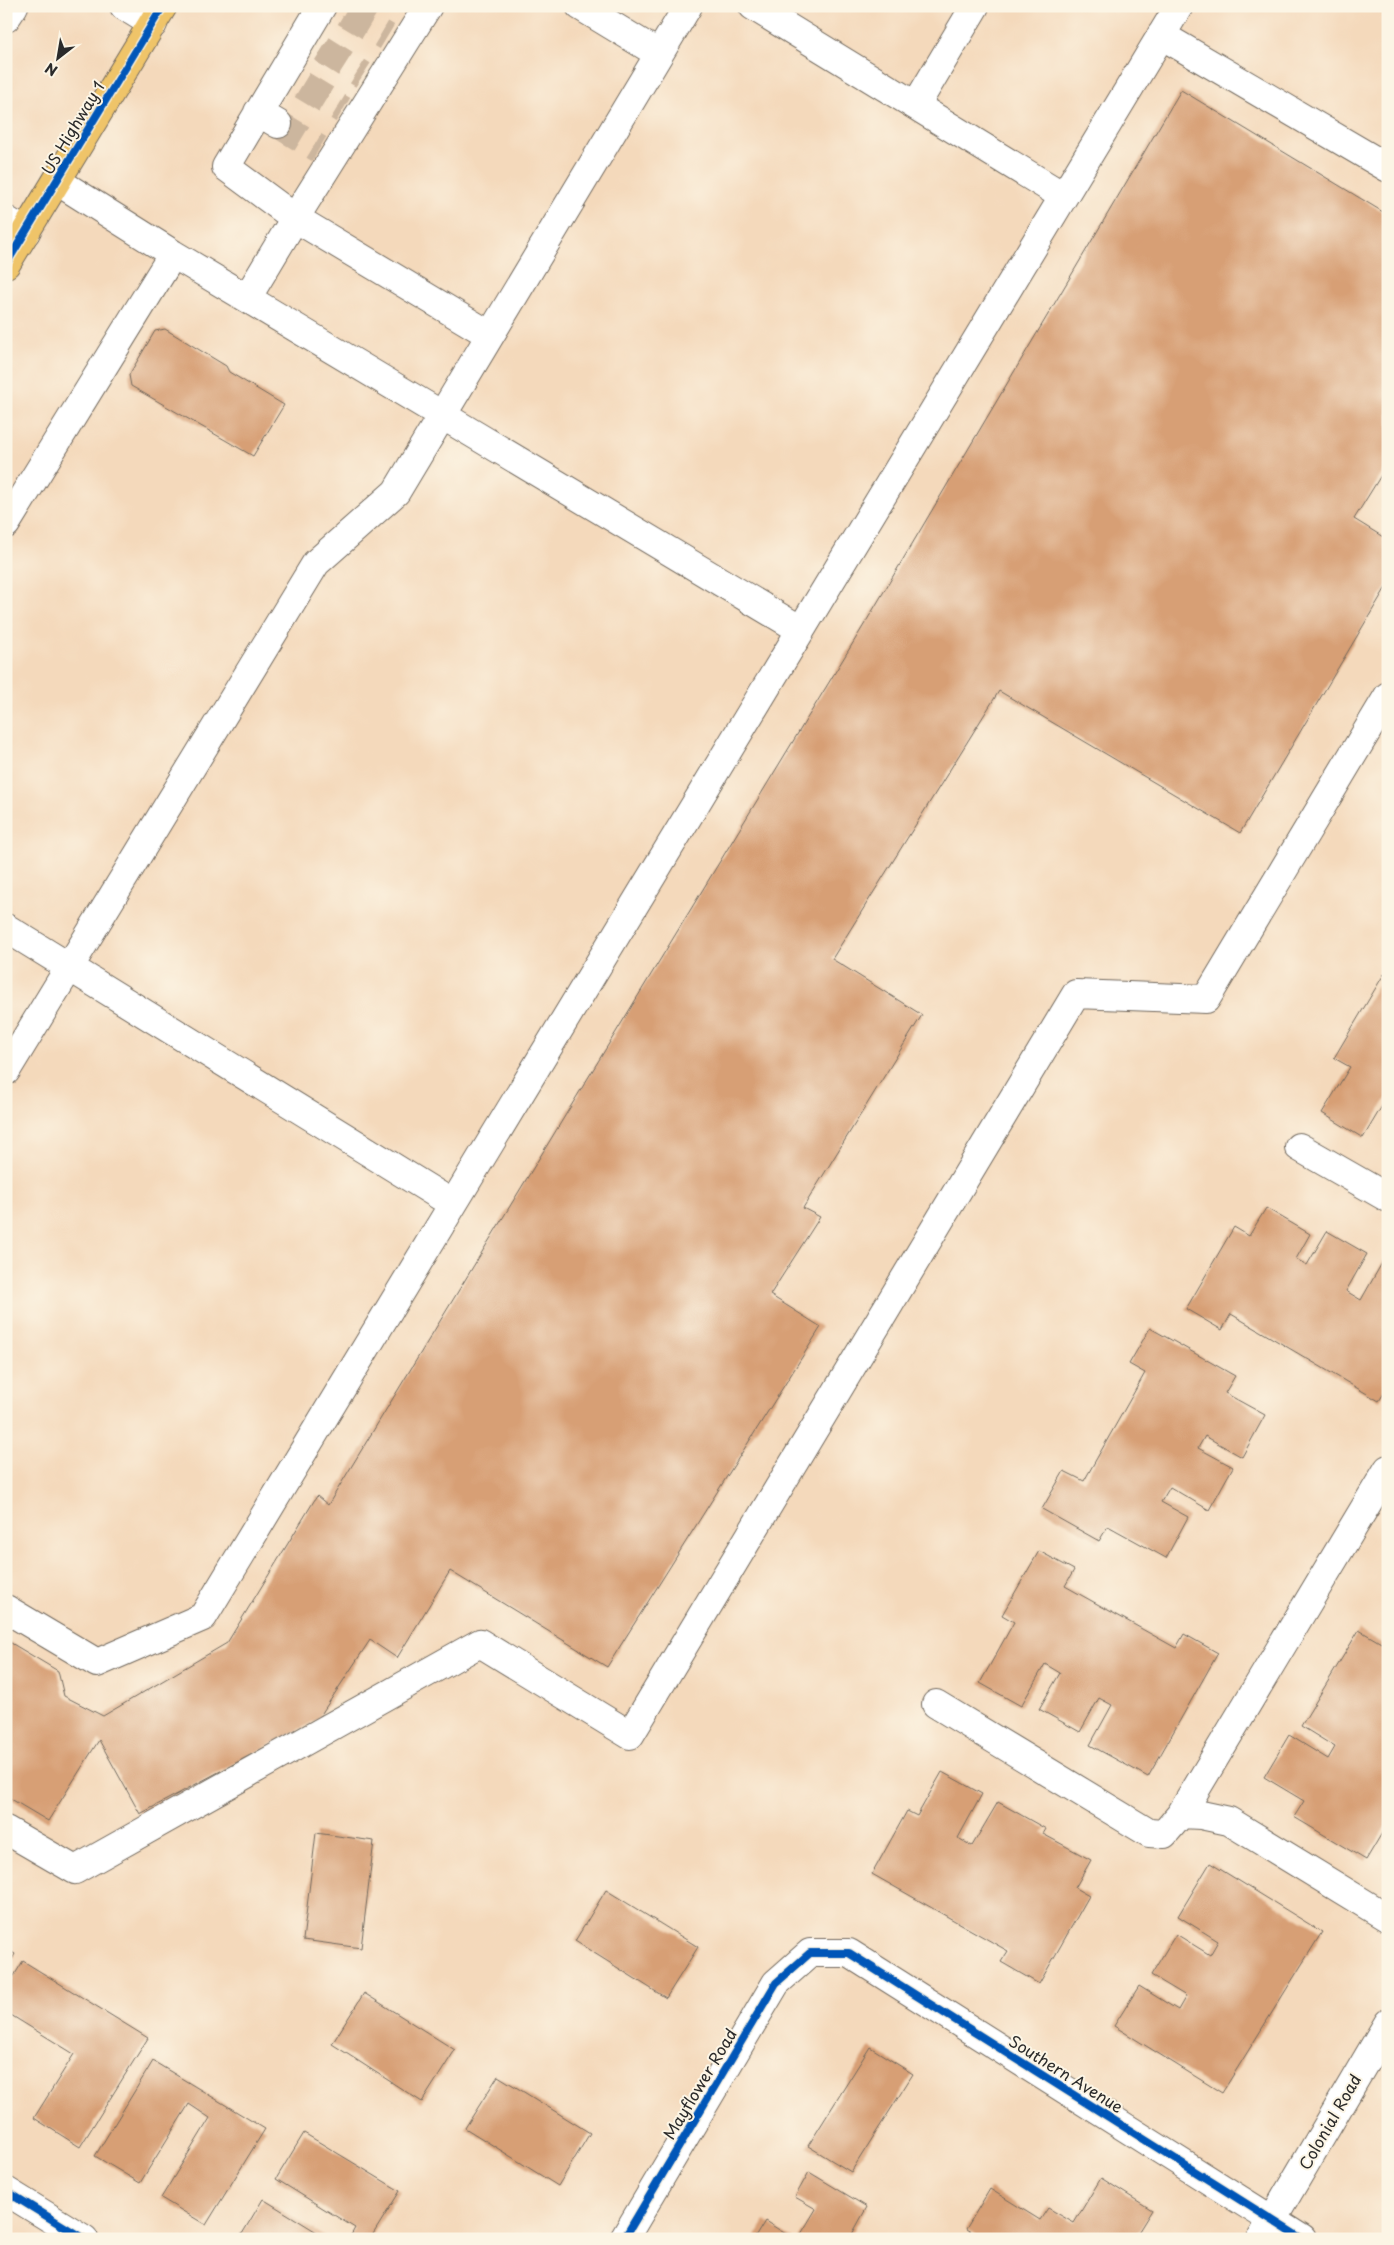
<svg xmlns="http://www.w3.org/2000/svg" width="1394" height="2245" font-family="'Playpen Sans',sans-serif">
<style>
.building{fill:#d79f74}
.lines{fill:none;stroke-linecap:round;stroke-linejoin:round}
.minor-tunnel{stroke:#ccb69e;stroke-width:28;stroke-dasharray:28 14;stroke-linecap:butt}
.minor-casing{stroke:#71685d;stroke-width:30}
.major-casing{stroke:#71685d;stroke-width:30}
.minor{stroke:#fff;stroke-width:28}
.major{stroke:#efc469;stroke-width:28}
.cycleway-casing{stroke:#fcf5e5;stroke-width:11}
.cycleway{stroke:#0057b8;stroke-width:8}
.labels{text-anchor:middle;stroke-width:4;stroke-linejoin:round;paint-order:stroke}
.street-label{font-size:16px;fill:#2b2b2b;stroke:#fcf5e5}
</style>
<rect width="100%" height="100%" fill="#fcf5e5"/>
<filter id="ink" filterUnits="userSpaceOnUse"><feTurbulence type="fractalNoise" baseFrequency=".02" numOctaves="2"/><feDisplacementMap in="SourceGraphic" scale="10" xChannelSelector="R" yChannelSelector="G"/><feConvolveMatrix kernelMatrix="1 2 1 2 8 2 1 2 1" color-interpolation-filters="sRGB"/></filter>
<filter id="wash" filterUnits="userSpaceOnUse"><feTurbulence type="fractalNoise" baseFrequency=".0096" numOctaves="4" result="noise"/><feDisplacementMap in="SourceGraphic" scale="20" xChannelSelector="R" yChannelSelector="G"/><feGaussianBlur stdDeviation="1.12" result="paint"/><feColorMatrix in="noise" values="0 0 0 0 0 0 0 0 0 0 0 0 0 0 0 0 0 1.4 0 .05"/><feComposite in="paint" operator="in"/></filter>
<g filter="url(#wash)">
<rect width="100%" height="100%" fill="#f4d9bb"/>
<g id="blocks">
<path class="building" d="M1181,90L1388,215V464L1354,519L1388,540V584L1240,833L999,691L832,959L922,1015L803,1208L820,1217L770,1295L821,1327L607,1667L450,1571L397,1658L370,1640L318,1719L140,1814L99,1740L48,1821L6,1796V1640L58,1671L64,1696L103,1716L227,1643L317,1496L328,1505L870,615Z
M165,329L226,366L229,372L284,405L253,456L131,386L129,375L155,331Z
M1384,974L1388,976V1096L1363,1138L1322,1113L1350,1067L1334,1058Z
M1266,1208L1310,1234L1296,1259L1307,1265L1327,1231L1367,1254L1346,1291L1361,1300L1386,1256L1388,1257V1387L1379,1401L1231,1314L1222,1330L1186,1309L1234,1227L1249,1236Z
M1150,1328L1235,1376L1225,1393L1265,1415L1242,1457L1205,1436L1198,1448L1233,1467L1209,1510L1170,1487L1161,1502L1188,1517L1166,1558L1108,1526L1099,1541L1042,1509L1064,1471L1084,1481L1145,1373L1129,1364Z
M1039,1551L1074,1570L1065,1586L1176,1648L1184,1634L1218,1653L1148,1777L1090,1745L1112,1705L1099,1698L1080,1732L1039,1709L1060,1673L1045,1664L1021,1706L980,1683L1014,1622L1002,1615Z
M1359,1630L1388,1647V1823L1366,1860L1294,1817L1304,1801L1264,1777L1289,1735L1328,1759L1335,1747L1301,1726Z
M942,1772L982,1794L958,1838L972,1846L998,1802L1046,1829L1043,1834L1091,1860L1075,1888L1089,1896L1039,1984L1001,1962L1008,1951L872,1874L907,1811L917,1816Z
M316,1833L374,1841L361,1948L303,1940Z
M1210,1863L1322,1932L1222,2093L1114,2026L1139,1986L1178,2010L1186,1996L1151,1975L1176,1934L1210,1955L1218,1941L1178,1916Z
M606,1890L698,1947L666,1998L575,1941Z
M6,1949L15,1954L6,1969Z
M23,1961L148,2038L80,2147L34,2118L74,2054L6,2012V1989Z
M364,1993L455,2050L422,2102L332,2044Z
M870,2047L913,2074L851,2172L808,2146Z
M153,2061L265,2129L206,2225L161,2198L210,2118L189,2104L140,2183L95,2156Z
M498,2076L590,2133L558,2186L465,2128Z
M304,2133L400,2191L370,2239H349L355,2228L276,2179Z
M809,2172L867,2207L851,2236L856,2239H798L816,2209L795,2197Z
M1101,2178L1152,2210L1134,2239H982L966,2229L990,2189L1040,2220L1048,2208L1074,2223Z
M263,2199L328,2239H239Z
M765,2221L794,2239H754Z"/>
</g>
</g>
<g filter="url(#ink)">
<use href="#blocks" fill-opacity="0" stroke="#71685d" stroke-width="1"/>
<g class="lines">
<path class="minor-tunnel" d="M345,12L387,37
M322,49L363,75
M302,85L343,110
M278,124L319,149"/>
<g class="minor-casing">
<path id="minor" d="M124,6L153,24
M428,6L295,218L490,335
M580,6L659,54
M753,6L1063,196
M6,18L14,6
M1161,35L1388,168
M916,105L975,6
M258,112L278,124
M57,181L173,254L801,630
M6,220L26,232
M247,298L295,218L226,167L322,6
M6,524L173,254
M6,928L453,1204
M6,1071L316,563L396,492L688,6
M1299,1147L1388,1198
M6,1609L97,1663L203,1617L1179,6
M936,1704L1149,1833L1164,1834L1181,1814L1201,1815L1229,1821L1388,1918
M1181,1814L1388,1469
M6,1830L75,1870L480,1643L630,1735L1076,994L1206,999L1388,696
M6,2191L84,2239
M624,2239L776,1983L810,1953H849L1302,2239
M1261,2239L1388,2023"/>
</g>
<g class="major-casing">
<path id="major" d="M6,264L163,6"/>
</g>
<use href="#minor" class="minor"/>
<use href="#major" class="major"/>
<g class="cycleway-casing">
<path id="cycleway" d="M6,264L163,6
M6,2191L84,2239
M624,2239L776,1983L810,1953H849L1302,2239"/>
</g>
<use href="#cycleway" class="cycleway"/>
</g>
</g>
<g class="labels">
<g class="street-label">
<text transform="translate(73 128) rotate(-59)" y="6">US Highway 1</text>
<text transform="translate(1066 2074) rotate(32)" y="6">Southern Avenue</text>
<text transform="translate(700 2084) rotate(-59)" y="6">Mayflower Road</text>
<text transform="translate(1330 2122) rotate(-60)" y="6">Colonial Road</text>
</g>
</g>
<rect width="1394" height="2245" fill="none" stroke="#fcf5e5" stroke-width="25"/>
<g transform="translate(58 58) rotate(211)" stroke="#fcf5e5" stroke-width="4" paint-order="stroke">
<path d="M0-4L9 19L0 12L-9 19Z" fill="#2b2b2b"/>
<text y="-8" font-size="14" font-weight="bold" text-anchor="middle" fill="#2b2b2b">N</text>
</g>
</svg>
